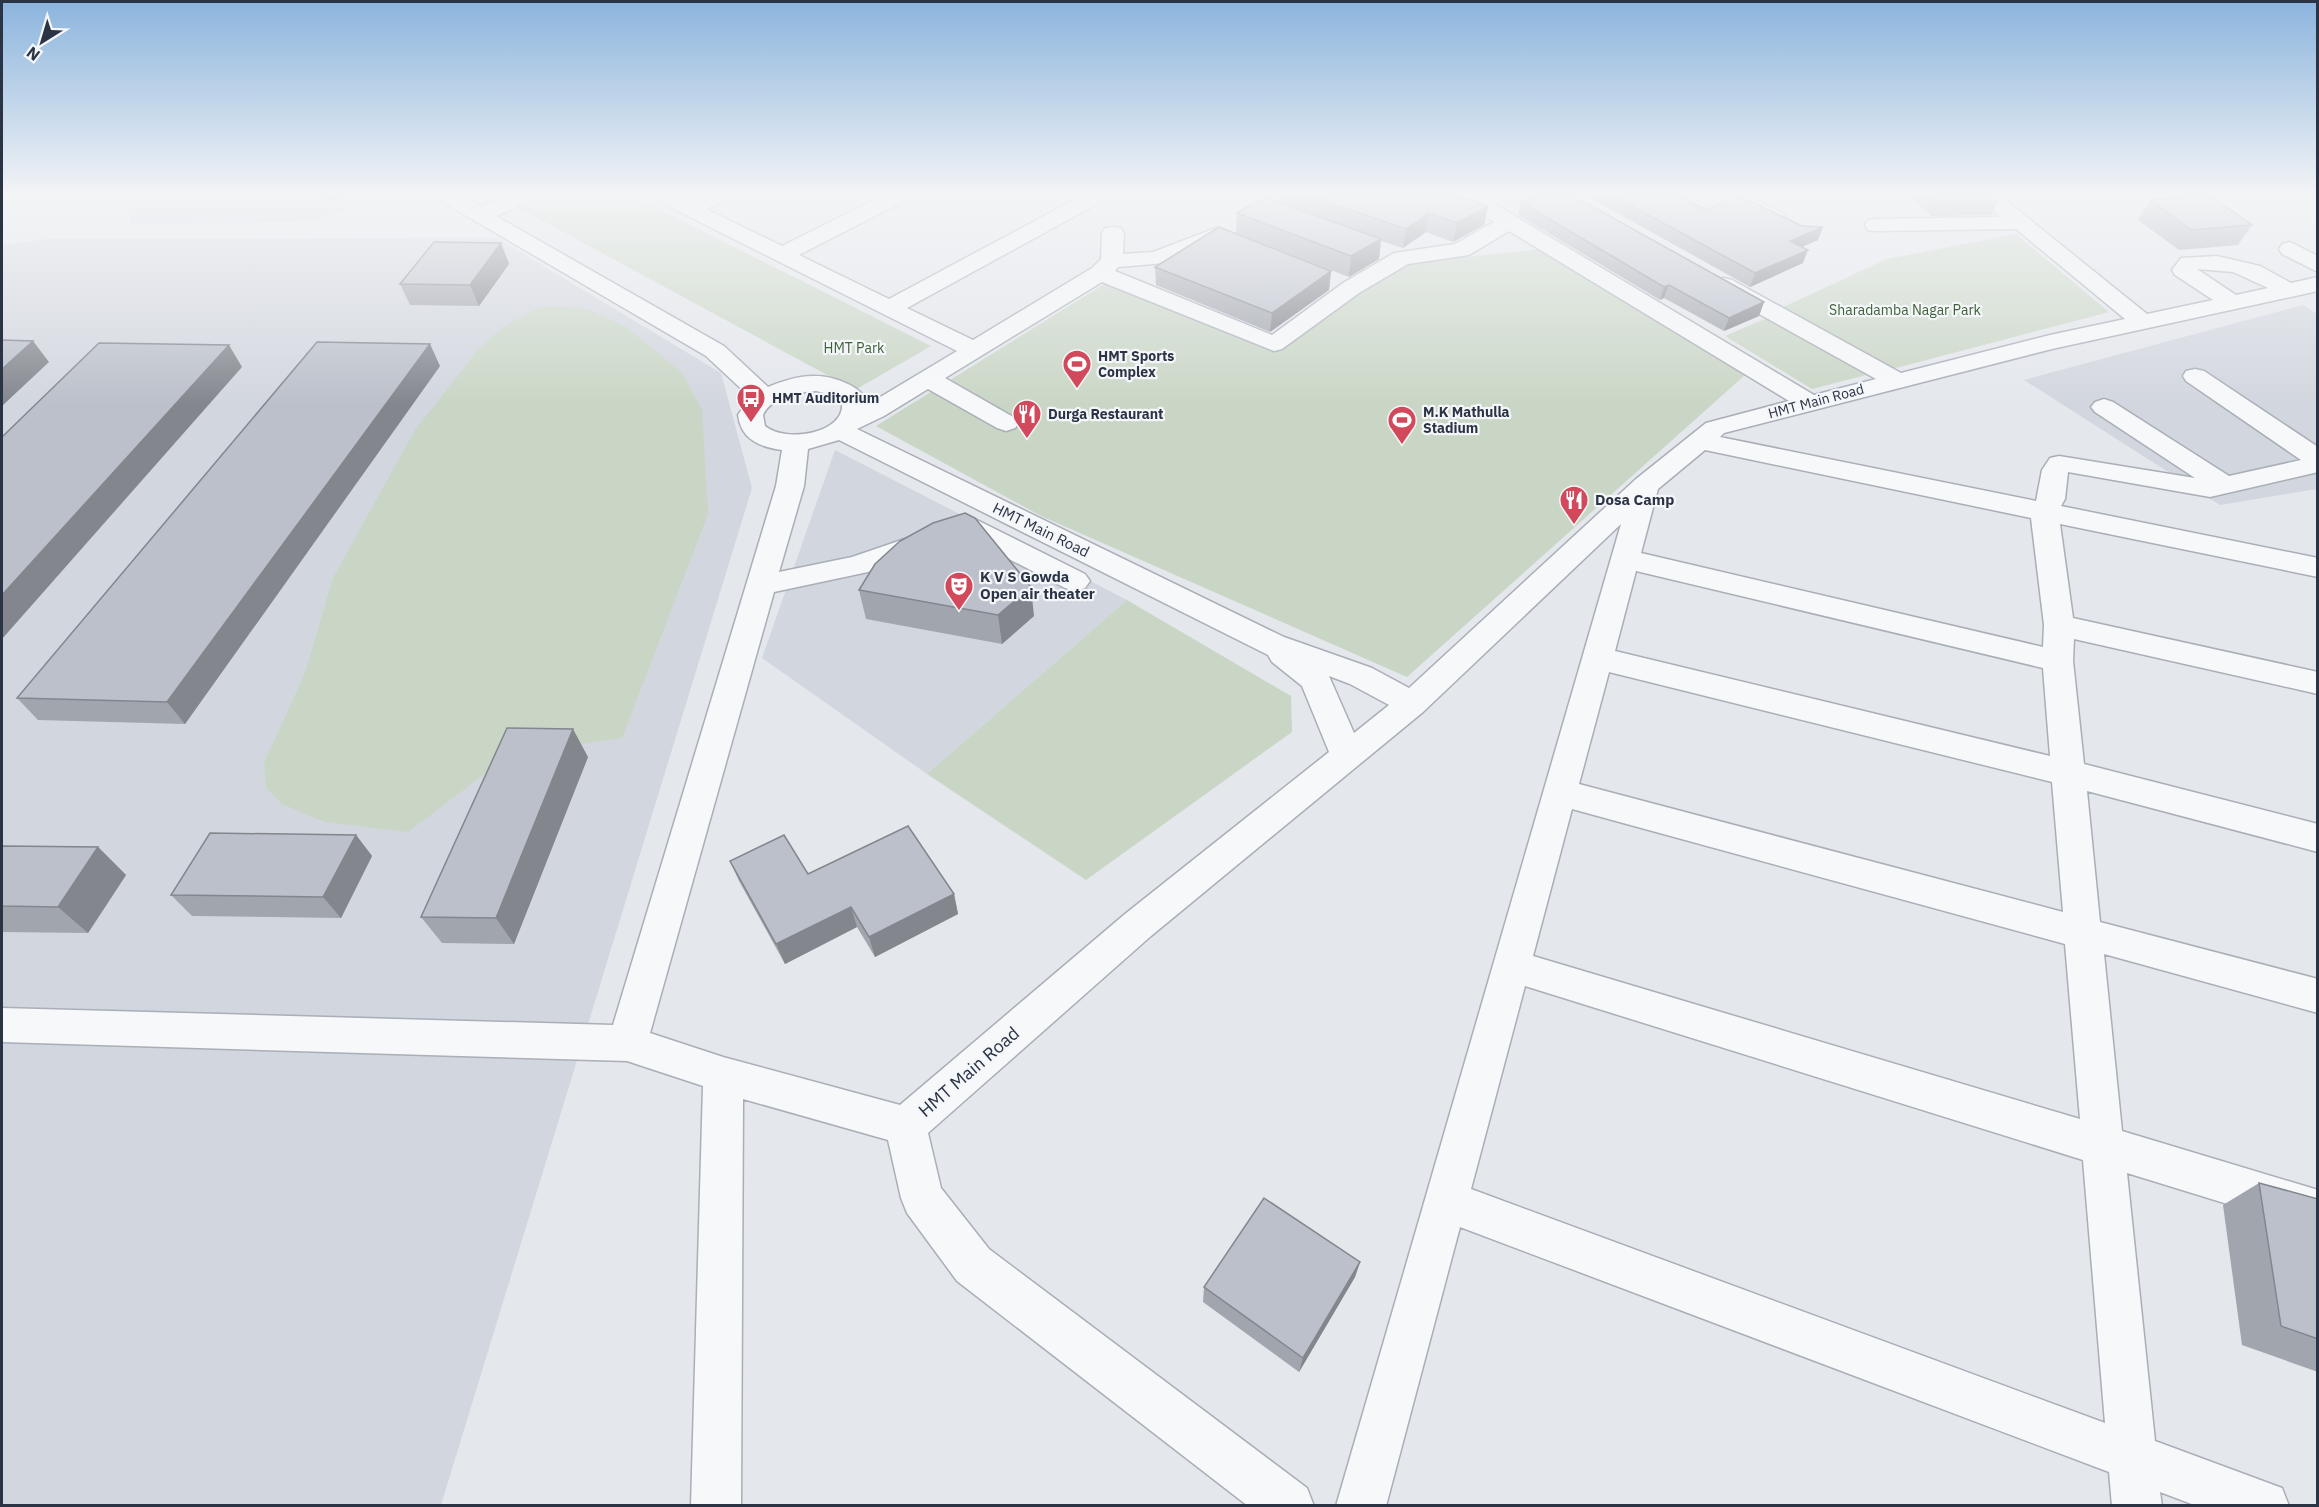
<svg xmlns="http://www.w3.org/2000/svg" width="2319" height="1507" font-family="'IBM Plex Sans',sans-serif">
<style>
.built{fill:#d2d6de}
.green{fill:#c9d6c5}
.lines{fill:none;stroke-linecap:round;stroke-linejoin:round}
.minor-casing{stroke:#a9aeb7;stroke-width:3}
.minor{fill:#f7f8fa;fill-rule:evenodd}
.wall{fill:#a1a5ae}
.shaded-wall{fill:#83868d}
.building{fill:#bbc0ca;stroke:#83868d;stroke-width:1.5}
.labels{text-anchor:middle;stroke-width:4.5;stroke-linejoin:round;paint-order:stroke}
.far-park-label{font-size:14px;fill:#3f6138;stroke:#f4f6f9}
.far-poi-label{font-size:14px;font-weight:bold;fill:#2b3445;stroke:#f4f6f9;text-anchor:start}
.far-street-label{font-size:14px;fill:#2b3445;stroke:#f4f6f9}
.poi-label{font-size:15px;font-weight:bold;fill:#2b3445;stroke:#f4f6f9;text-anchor:start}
.street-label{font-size:15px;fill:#2b3445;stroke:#f4f6f9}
.near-street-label{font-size:18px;fill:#2b3445;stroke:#f4f6f9}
</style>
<rect width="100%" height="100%" fill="#e4e7ec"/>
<path class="built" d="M127,194H382L316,221L131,225Z
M497,238L721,373L752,488L441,1505H2V245L46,239Z
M2303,305L2317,314V489L2220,505L2024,380Z
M835,450L1127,600L927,774L762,658Z"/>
<path class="green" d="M493,194H629L931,346L855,390Z
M2146,194H2317L2318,200L2218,198L2161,201Z
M2016,234L2109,312L1892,369L1781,308L1887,259Z
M1540,249L1745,375L1407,677L1041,516L876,426L1106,283L1270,351L1402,264Z
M549,306L587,309L628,328L683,374L702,410L708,514L622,738L511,754L408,832L325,822L282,804L266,788L264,763L305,673L333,578L415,430L478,350L503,327L538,308Z
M1767,318L1866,375L1812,389L1725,336Z
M1127,600L1291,696L1292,732L1086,880L927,774Z"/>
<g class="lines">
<g class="minor-casing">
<path id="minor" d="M433,194H459L481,207L511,194H540L537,198L496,216L724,346L768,387C782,381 800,375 816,376C832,376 865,386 867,405L957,351L682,213L653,198L650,194H677L690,201L704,194H732L729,198L706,209L782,246L886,194H913L910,198L799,255L889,299L1085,194H1111L1108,198L907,308L973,340L1092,268L1101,259L1102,233L1105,228L1113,227L1121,228L1124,233L1123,254L1153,252L1216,228L1234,234L1237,239L1234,244L1226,245L1215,242L1165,263L1118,267L1115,271L1272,335L1343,283L1394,253L1455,244L1494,222L1453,194H1478L1814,395L1876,379L1716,290L1713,285L1716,280L1724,278L1732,280L1901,373L2050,335L2125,319L2016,229L1876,231L1868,230L1865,225L1868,220L1876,219L2000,217L1975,194H1998L2147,314L2213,300L2175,275L2172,270L2181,258L2217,256L2260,266L2291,283L2318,277V291L2052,349L1724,433L1720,437L2036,501L2042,470L2050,458L2059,456L2195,478L2095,412L2091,407L2095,402L2104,399L2113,402L2229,476L2301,460L2186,381L2183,376L2186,371L2195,369L2204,371L2318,447V472L2210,497L2068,472L2065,499L2061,506L2318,558V577L2060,524L2073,618L2318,672V694L2074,639L2073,661L2084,764L2318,824V852L2087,791L2100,922L2318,979V1013L2104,954L2122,1131L2318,1190V1232L2127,1173L2155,1441L2282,1488L2289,1506H2197L2160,1492L2162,1506H2112L2109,1472L1460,1227L1386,1506H1336L1621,524L1423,712L1151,936L928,1133L941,1188L989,1249L1307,1488L1314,1506H1248L957,1281L907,1213L901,1198L888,1140L743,1099L741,1506H691L703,1086L627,1061L2,1042V1008L613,1025L776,486L782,450C759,447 741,439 738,415L750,397L706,356L436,198ZM1509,231L1789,401L1706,423L1636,479L1409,688L1372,668L1284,637L857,429L884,416L928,389L997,428L1006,431L1015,428L1019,423L1015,418L945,378L1102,282L1274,351L1282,349L1359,293L1408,264L1469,255ZM2197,269L2233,272L2268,288L2236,295ZM816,391L833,395L842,403C845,434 785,443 765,426L763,415C771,397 798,392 816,391ZM839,440L1268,655L1272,662L1302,686L1329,752L1125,914L900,1105L723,1057L650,1033L774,592L868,572L938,546L942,540L938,534L928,531L852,557L779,572L804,486L808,449ZM1705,450L2031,518L2044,625L2043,647L1641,553L1658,489ZM1636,571L2043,668L2050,756L1615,651ZM1609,672L2052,782L2063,912L1579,784ZM1329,676L1350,684L1389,705L1354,733ZM1572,809L2065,944L2080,1119L1533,956ZM1525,986L2083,1160L2105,1423L1471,1189Z
M1715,194H1743L1782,213L1786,217L1782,221L1775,223L1768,221L1718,198Z
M2290,242L2318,256V272L2282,254L2279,249L2282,244Z
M965,516L975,519L1085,574L1090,581L1085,588L1075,591L1065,588L955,531L951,525L955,519Z"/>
</g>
<use href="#minor" class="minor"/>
</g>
<path class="wall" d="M318,194H347L330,201Z
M1280,194H1376L1375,195L1488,206L1484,225L1453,242L1426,232L1403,248L1381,241L1379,259L1349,277L1236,233L1237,213L1279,202Z
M1527,194H1570L1764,302L1759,316L1724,331L1664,298L1660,300L1518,215L1521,202L1533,198Z
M1583,194H1675L1706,210L1818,240L1802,247L1803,263L1750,287Z
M1915,194H1990L1998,201L1991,215L1931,216L1913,199Z
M2150,200L2252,225L2238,245L2179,250L2138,220Z
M501,243L509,264L479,306L410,305L400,284Z
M1155,267L1331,271L1329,290L1270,332L1156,285Z
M440,366L185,724L38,720L17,698Z
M859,590L1034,616L1002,644L866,619Z
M588,757L514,944L442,943L421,917Z
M356,835L372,856L341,918L192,916L171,895Z
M2,846L98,847L126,875L88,933L2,932Z
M730,861L808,874L954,894L958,914L875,957L857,927L785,964L739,881Z
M2259,1183L2318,1199V1372L2242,1345L2223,1205Z
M1360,1262L1355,1277L1299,1372L1203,1302L1204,1287Z"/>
<path class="shaded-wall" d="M327,194H347L330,201Z
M1488,206L1484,225L1453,242L1457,223Z
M1429,213L1426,232L1403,248L1406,229Z
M1823,227L1818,240L1785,254L1790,241Z
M1381,239L1379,259L1349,277L1351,256Z
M501,243L509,264L479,306L470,285Z
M1808,250L1803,263L1750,287L1755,273Z
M1331,271L1329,290L1270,332L1272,313Z
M1669,285L1664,298L1660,300L1664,287Z
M1764,302L1759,316L1724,331L1729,318Z
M33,341L49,362L2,406V369Z
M430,344L440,366L185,724L167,702Z
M229,345L242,367L2,639V595Z
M1031,587L1034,616L1002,644L998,615Z
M573,729L588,757L514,944L496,918Z
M356,835L372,856L341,918L323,897Z
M98,847L126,875L88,933L58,907Z
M954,894L958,914L875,957L869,937Z
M851,907L857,927L785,964L776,944Z
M1360,1262L1355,1277L1299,1372L1303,1358Z"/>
<path class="building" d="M1304,194H1374L1377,195L1379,194H1452L1488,206L1457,223L1429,213L1406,229Z
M1541,194H1570L1764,302L1729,318L1669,285L1664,287L1521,202Z
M1610,194H1675L1706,210L1740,196L1802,226L1823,227L1790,241L1808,250L1755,273Z
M1929,194H1990L1998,201L1938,202Z
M2209,195L2252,225L2191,230L2150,200Z
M1264,197L1381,239L1351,256L1237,213Z
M1219,227L1331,271L1272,313L1155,267Z
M434,242L501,243L470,285L400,284Z
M2,340L33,341L2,369Z
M317,342L430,344L167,702L17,698Z
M99,343L229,345L2,595V437Z
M965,513L975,518L1031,587L998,615L859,590L875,564L900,541L933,523Z
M507,728L573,729L496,918L421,917Z
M908,826L954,894L869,937L851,907L776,944L730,861L784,835L808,874Z
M210,833L356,835L323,897L171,895Z
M2,846L98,847L58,907L2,906Z
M2259,1183L2318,1199V1339L2281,1326Z
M1264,1198L1360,1262L1303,1358L1204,1287Z"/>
<linearGradient id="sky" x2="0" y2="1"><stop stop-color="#8bb4dd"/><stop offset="0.48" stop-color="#f3f4f6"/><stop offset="1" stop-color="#f3f4f6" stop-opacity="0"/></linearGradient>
<rect width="2319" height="405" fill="url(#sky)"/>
<defs>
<g id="stadium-pin" transform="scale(1.5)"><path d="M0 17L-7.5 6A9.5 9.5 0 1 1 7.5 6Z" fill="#d1495b" stroke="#f4f6f9"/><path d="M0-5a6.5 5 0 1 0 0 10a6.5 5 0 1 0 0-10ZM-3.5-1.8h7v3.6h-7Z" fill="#fff"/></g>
<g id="bus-pin" transform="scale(1.5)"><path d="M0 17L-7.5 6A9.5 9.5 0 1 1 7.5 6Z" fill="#d1495b" stroke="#f4f6f9"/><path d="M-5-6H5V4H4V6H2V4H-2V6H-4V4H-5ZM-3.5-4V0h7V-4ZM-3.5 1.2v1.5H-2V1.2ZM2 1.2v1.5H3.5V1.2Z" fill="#fff"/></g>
<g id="restaurant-pin" transform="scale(1.5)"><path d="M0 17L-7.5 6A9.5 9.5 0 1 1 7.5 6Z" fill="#d1495b" stroke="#f4f6f9"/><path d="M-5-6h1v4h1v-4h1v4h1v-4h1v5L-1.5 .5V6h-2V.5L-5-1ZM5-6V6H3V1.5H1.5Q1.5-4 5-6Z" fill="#fff"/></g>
<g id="theatre-pin" transform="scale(1.5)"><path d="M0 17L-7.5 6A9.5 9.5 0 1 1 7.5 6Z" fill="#d1495b" stroke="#f4f6f9"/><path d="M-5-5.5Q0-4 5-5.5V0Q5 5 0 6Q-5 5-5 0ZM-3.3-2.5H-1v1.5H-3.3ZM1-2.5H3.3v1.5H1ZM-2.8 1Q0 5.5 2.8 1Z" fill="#fff"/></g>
</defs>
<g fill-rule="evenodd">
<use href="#stadium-pin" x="1077" y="364"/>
<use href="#bus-pin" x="751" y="398"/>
<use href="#restaurant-pin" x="1027" y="414"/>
<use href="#stadium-pin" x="1402" y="420"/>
<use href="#restaurant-pin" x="1574" y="500"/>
<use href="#theatre-pin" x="959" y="586"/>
</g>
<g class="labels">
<g class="far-park-label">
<text x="1905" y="315">Sharadamba Nagar Park</text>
<text x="854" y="353">HMT Park</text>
</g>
<g class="far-poi-label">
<text x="1098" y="361">HMT Sports<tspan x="1098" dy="16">Complex</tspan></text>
<text x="772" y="403">HMT Auditorium</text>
<text x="1423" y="417">M.K Mathulla<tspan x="1423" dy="16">Stadium</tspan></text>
<text x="1048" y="419">Durga Restaurant</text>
</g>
<g class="far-street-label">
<text transform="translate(1816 401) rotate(-15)" y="5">HMT Main Road</text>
</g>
<g class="poi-label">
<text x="1595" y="505">Dosa Camp</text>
<text x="980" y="582">K V S Gowda<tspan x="980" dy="17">Open air theater</tspan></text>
</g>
<g class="street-label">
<text transform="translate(1041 530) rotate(26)" y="5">HMT Main Road</text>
</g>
<g class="near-street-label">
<text transform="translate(969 1072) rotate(-41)" y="6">HMT Main Road</text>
</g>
</g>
<rect width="2319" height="1507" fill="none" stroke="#2b3445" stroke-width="6"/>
<g transform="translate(42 42) rotate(217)" stroke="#f4f6f9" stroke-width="4.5" paint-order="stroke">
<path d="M0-4.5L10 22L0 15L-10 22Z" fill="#2b3445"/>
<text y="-9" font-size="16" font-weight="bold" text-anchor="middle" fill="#2b3445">N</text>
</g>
</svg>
